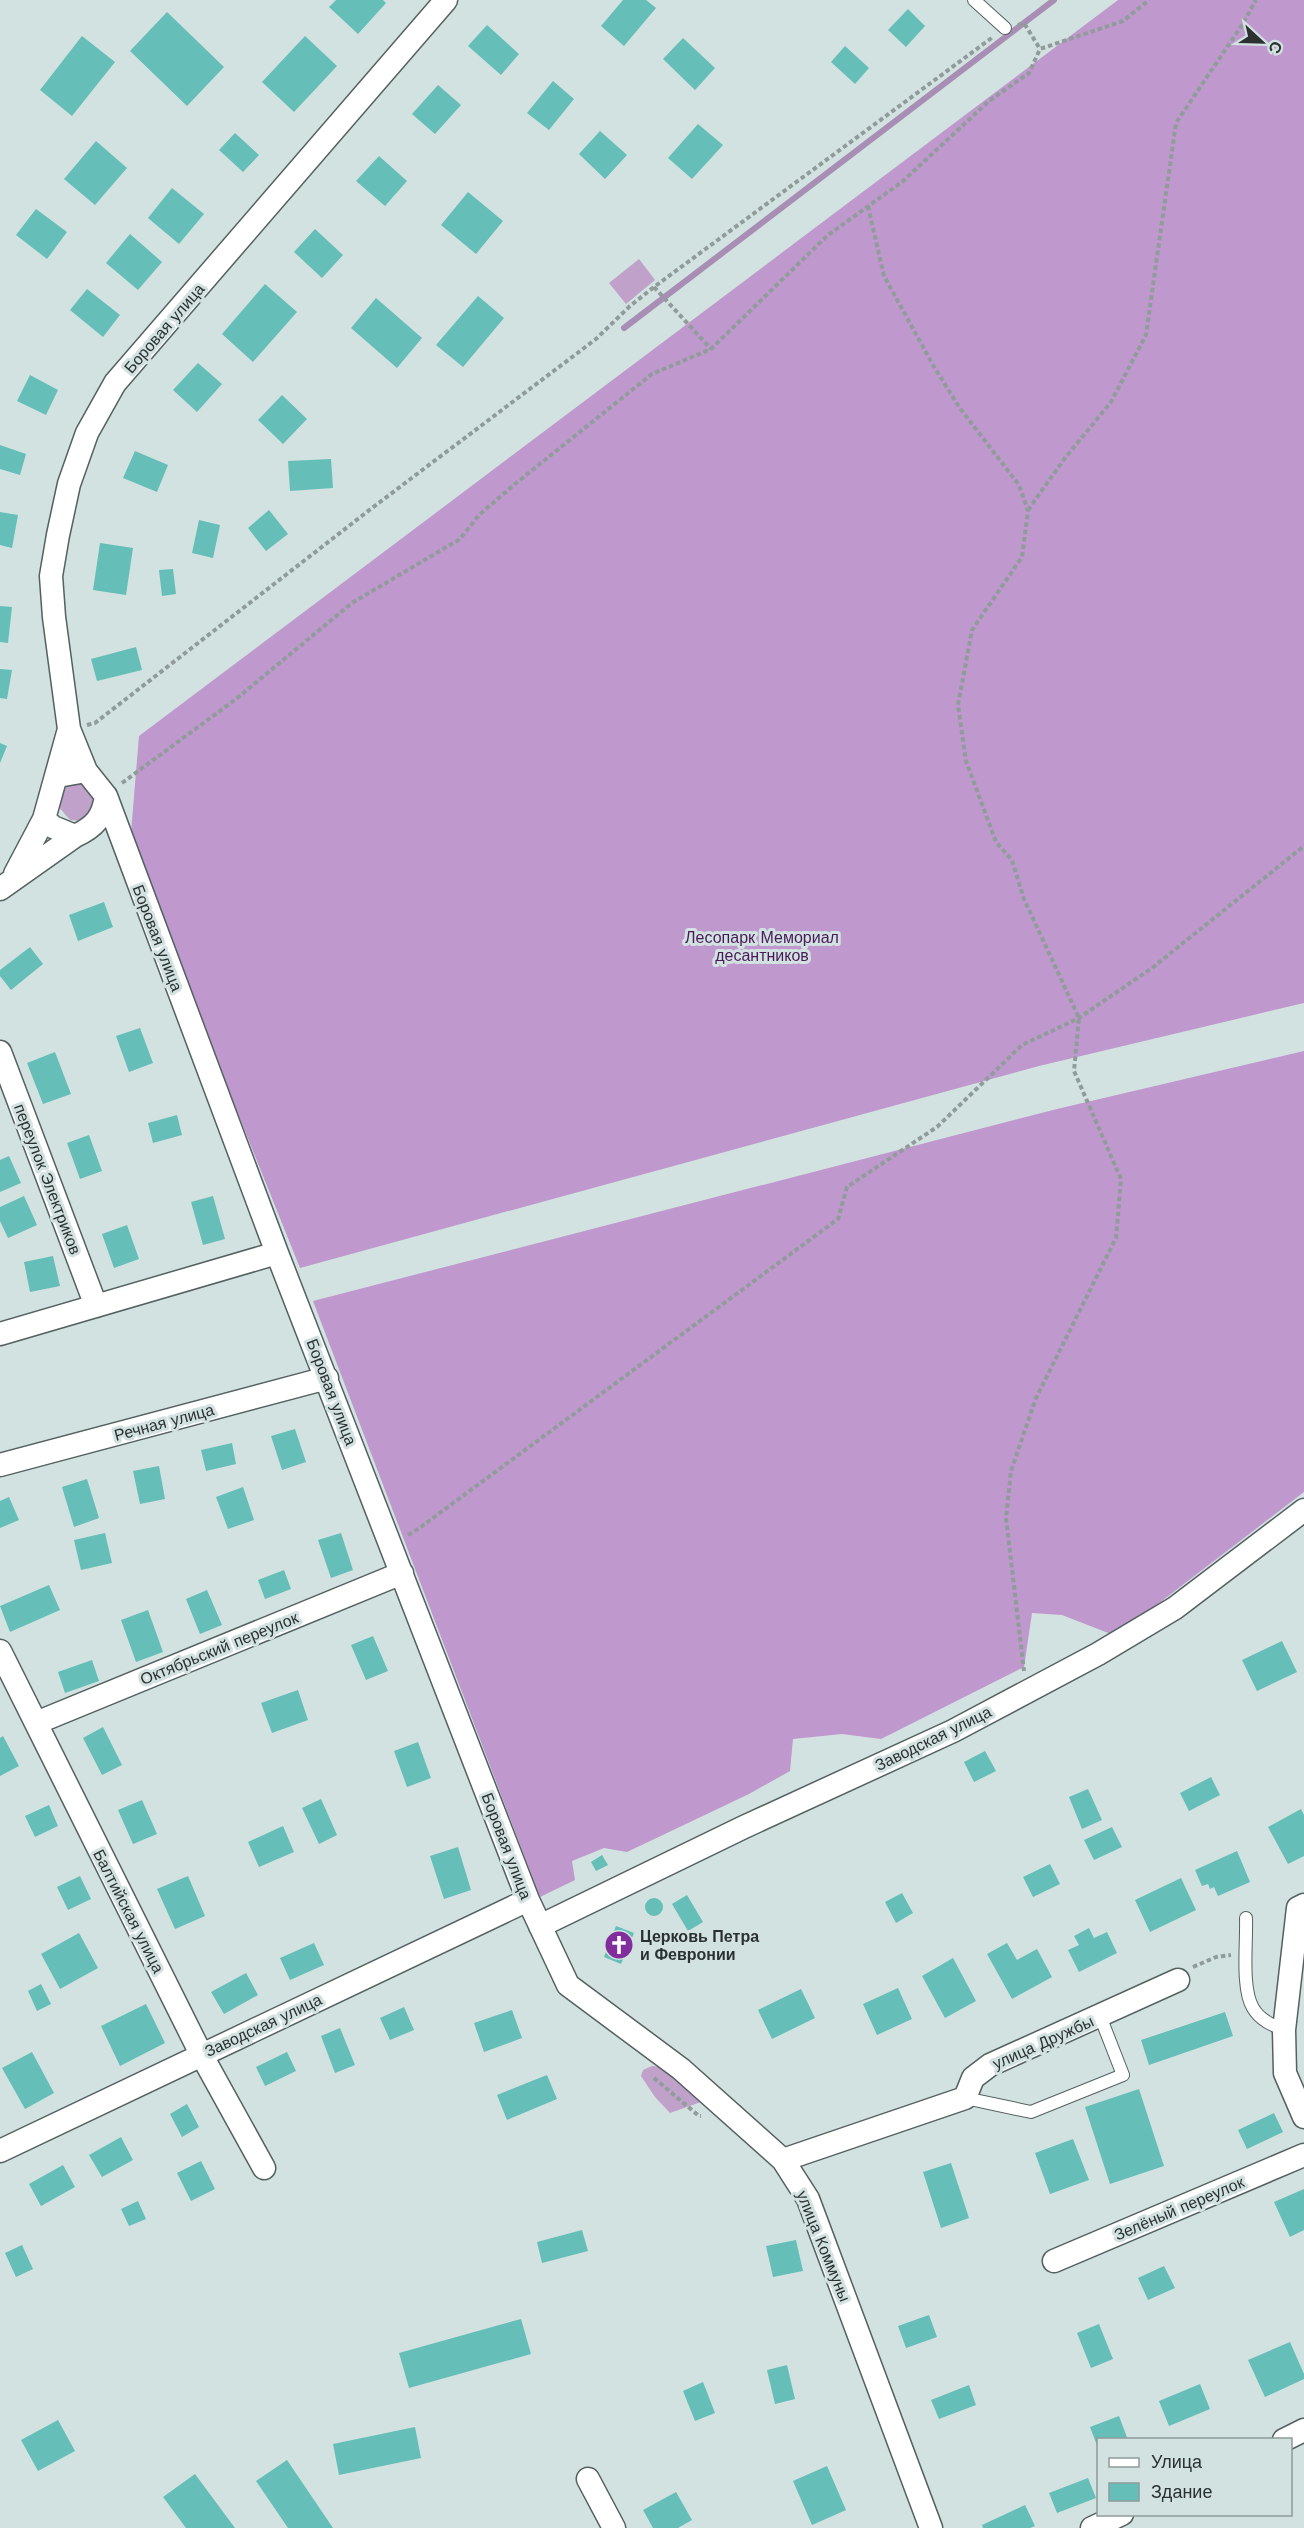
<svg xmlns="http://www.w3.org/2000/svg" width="1304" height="2528" font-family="'Work Sans',sans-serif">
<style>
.green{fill:#c0a1ca}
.forest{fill:#bf98cd}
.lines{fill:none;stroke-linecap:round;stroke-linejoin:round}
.stream{stroke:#a88db4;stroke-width:6}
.building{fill:#65beb7}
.service-casing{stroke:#536160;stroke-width:14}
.minor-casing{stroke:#536160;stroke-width:25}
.path{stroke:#909c9a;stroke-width:4;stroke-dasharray:4.5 3;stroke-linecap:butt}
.service{stroke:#fff;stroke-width:12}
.minor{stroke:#fff;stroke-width:22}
.labels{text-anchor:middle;stroke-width:6;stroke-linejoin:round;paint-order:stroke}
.street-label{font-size:16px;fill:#2b3131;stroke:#d2e2e0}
.park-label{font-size:16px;fill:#4a1959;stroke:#d2e2e0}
.poi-label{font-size:16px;font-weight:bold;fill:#2b3131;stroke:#d2e2e0;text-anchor:start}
</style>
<rect width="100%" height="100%" fill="#d2e2e0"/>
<path class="green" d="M639,259L655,280L626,304L609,283Z
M70,780L93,785L97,806L82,821L70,820L58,806L59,791Z
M652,2066L663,2067L701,2102L670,2113L655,2097L641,2076L643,2070Z"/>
<path class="forest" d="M1118,0H1304V1003L1039,1066L300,1268L130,845L139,736Z
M1304,1051V1492L1116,1636L1062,1615L1032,1613L1024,1667L881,1739L842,1734L793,1739L790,1771L749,1794L627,1852L604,1848L572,1861L575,1880L540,1897L313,1301L1057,1109Z"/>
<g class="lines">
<path class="stream" d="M624,328L1054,0"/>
</g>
<path class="building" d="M336,0H383L386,3L358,34L329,7Z
M623,0H646L656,8L624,46L601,26Z
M908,9L925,26L906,47L888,30Z
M167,12L224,67L187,106L130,51Z
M487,25L519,54L501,75L468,46Z
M82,36L115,62L72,116L40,90Z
M305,36L337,66L294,112L262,82Z
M683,38L715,68L695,90L663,59Z
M845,46L869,68L855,84L831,62Z
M553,81L574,99L549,130L527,113Z
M438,85L461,105L435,134L412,114Z
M698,124L723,145L692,179L668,158Z
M600,131L627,155L605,179L579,154Z
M235,133L259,155L243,172L219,150Z
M96,141L127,168L95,205L64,179Z
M379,156L407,181L385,206L356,181Z
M172,188L204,214L179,244L148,218Z
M468,192L503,221L476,254L441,225Z
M36,209L67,232L47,259L16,235Z
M315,229L343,255L322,278L294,252Z
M130,234L162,262L138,290L106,263Z
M265,284L297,312L253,362L222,334Z
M87,289L120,315L103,337L70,310Z
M478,296L504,318L463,367L436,345Z
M376,298L422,338L397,368L351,328Z
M198,363L222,384L197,412L173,390Z
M30,375L58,390L46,415L17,401Z
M282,395L307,419L283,444L258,420Z
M0,445L26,454L20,475L0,469Z
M135,451L168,465L157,492L123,478Z
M331,459L333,488L290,491L288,461Z
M269,510L288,534L266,551L248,528Z
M0,512L18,515L12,548L0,545Z
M199,520L220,525L213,558L192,553Z
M100,543L133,548L126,595L93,590Z
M173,569L176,594L162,596L159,570Z
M0,606L12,607L8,643L0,642Z
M136,647L142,670L97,681L91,659Z
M0,669L12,670L7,699L0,698Z
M0,743L7,746L0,763Z
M104,902L113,927L78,941L69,915Z
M30,947L43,964L11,990L0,976V970Z
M140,1028L153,1063L129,1072L116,1036Z
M55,1052L71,1094L43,1104L27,1063Z
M177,1115L182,1135L153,1143L148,1123Z
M89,1135L102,1171L80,1179L67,1143Z
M9,1156L21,1183L0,1192V1160Z
M24,1196L37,1225L8,1238L0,1221V1207Z
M213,1196L225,1239L203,1245L191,1202Z
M127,1225L139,1259L114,1268L102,1234Z
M53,1256L60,1286L30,1292L24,1262Z
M295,1429L306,1462L282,1470L271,1436Z
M232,1443L236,1464L206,1471L201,1450Z
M159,1466L165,1499L140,1504L133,1471Z
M87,1479L99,1518L74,1527L62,1487Z
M243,1487L254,1520L228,1529L216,1497Z
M9,1497L19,1520L0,1528V1501Z
M105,1533L112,1563L81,1570L74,1540Z
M341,1533L353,1570L331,1578L318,1540Z
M284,1570L291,1589L265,1599L258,1580Z
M49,1585L60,1610L10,1632L0,1606Z
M207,1590L222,1625L200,1634L186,1599Z
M148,1610L163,1652L136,1662L121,1620Z
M373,1636L388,1671L366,1680L351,1645Z
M1282,1641L1297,1672L1257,1691L1242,1660Z
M92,1660L99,1681L65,1693L58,1672Z
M298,1690L308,1720L272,1733L261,1703Z
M103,1727L122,1765L102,1775L83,1738Z
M3,1736L19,1766L0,1776V1738Z
M418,1742L431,1778L407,1787L394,1751Z
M985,1751L996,1771L974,1782L964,1762Z
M1211,1777L1220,1795L1189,1811L1180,1793Z
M1088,1789L1102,1820L1082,1829L1069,1797Z
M321,1799L337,1835L319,1844L302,1808Z
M142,1800L157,1834L133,1844L118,1810Z
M49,1805L58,1826L35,1837L25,1816Z
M1301,1809L1304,1815V1856L1288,1864L1268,1827Z
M283,1826L294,1852L259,1867L248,1842Z
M1112,1827L1122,1847L1094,1860L1084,1840Z
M458,1847L471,1890L444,1899L430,1856Z
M1237,1851L1250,1882L1218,1896L1214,1887L1210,1889L1208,1884L1202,1886L1195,1870Z
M602,1855L608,1865L596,1871L591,1862Z
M1050,1864L1060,1884L1033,1897L1023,1877Z
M80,1876L91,1899L68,1910L57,1887Z
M188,1876L205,1916L175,1929L157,1889Z
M1181,1878L1196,1910L1150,1932L1135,1900Z
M902,1893L913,1913L896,1923L885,1902Z
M687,1895L703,1922L688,1931L672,1904Z
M645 1907a9 9 0 1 1 18 0a9 9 0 1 1-18 0Z
M616,1926L634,1933L621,1964L604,1957Z
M1089,1928L1094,1938L1107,1932L1117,1953L1079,1972L1068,1950L1079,1945L1074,1936Z
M79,1933L98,1968L60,1989L41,1954Z
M314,1943L324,1965L290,1980L280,1958Z
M1007,1943L1017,1960L1037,1949L1052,1977L1012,1999L987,1954Z
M953,1958L976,2001L945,2018L922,1976Z
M246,1973L258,1995L224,2014L211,1992Z
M41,1984L51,2004L37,2011L28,1991Z
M898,1988L912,2019L877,2035L863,2004Z
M801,1989L815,2018L772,2039L758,2010Z
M146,2004L165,2043L120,2066L101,2026Z
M404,2007L414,2030L390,2040L380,2018Z
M512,2010L522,2038L484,2052L474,2023Z
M1225,2012L1233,2036L1149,2065L1141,2040Z
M340,2028L355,2065L335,2073L321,2036Z
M32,2052L54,2093L25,2109L2,2068Z
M287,2052L296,2071L265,2086L256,2067Z
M547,2075L557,2099L507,2120L497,2095Z
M1139,2089L1164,2166L1110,2184L1085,2107Z
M187,2104L199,2127L182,2137L170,2114Z
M1274,2113L1283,2132L1247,2149L1238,2130Z
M121,2137L133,2160L102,2177L89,2155Z
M1073,2139L1089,2180L1050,2194L1035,2153Z
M201,2161L215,2189L191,2201L177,2173Z
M951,2163L969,2218L941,2228L923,2172Z
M63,2165L75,2187L41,2206L29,2184Z
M1304,2189V2230L1290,2237L1274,2202Z
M138,2201L146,2219L129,2226L121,2209Z
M582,2230L588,2251L542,2263L537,2242Z
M796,2240L803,2271L773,2277L766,2246Z
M22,2245L33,2269L16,2277L5,2253Z
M1164,2266L1175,2288L1148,2300L1138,2278Z
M929,2315L937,2337L906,2348L898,2326Z
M521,2319L531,2354L409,2388L399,2353Z
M1099,2324L1113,2359L1091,2368L1077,2333Z
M1290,2342L1304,2374V2379L1265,2397L1248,2360Z
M787,2365L795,2399L775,2404L767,2370Z
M703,2382L715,2413L695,2421L683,2391Z
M1200,2384L1210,2409L1169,2426L1159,2401Z
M969,2385L976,2405L939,2419L931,2400Z
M1119,2416L1128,2440H1098V2448L1090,2427Z
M58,2420L75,2451L38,2471L21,2440Z
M415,2427L421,2458L339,2475L333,2444Z
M287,2460L333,2528H288L256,2481Z
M827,2466L846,2510L812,2525L793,2481Z
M195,2474L235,2528H186L163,2497Z
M1088,2478L1096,2498L1057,2513L1049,2493Z
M676,2492L692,2520L678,2528H653L643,2510Z
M1025,2505L1035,2526L1030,2528H983L982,2525Z"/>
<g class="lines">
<g class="service-casing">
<path id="service" d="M974,0L1005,28
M1246,1918C1247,1942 1241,1988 1253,2008C1260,2020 1272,2025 1284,2030
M965,2098L1031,2112L1123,2075L1100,2016"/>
</g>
<g class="minor-casing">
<path id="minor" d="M86,771L69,729L54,617L51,576L58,535L69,484L87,433L115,383L446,0
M58,776L86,771L106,796C103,817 95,827 75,836L53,827L44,819L69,729
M106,796L277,1253L528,1900L568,1985L681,2069L783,2160L808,2199L931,2528
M15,874L44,819
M0,889L75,836
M0,1052L96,1306
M0,1334L277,1253
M0,1465L327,1378
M0,1651L201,2054L264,2168
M36,1723L402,1573
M1304,1905L1298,1908L1284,2030L1285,2073L1304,2117
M540,1926L744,1827L953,1731L1098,1654L1175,1608L1304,1510
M0,2151L528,1900
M783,2160L965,2098L973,2078L990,2065L1178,1980
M1054,2261L1304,2155
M1284,2440L1304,2430
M588,2479L614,2528
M1092,2528L1122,2514"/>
</g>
<path class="path" d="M1018,25L1024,23L1040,49
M868,206L884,276L933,365L959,407L1019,485L1028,511L1022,557L972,630L958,705L966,761L996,842L1012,860L1024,899L1079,1018L1074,1071L1121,1179L1116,1238L1036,1398L1011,1471L1006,1518L1024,1671
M654,287L711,349
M1028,510L1065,458L1111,402L1146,335L1176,123L1242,25L1256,0
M87,725L95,723L372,508L596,339L630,306L654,287L993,37
M122,783L236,699L352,603L460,539L479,515L515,484L652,374L711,349L828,235L902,182L989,101L1029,73L1040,49L1123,21L1149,0
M408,1535L418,1529L838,1219L847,1187L937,1127L1022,1045L1079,1018L1152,968L1304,846
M1193,1967L1216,1957L1231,1955
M654,2078L699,2116H701"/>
<use href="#service" class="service"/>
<use href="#minor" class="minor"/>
</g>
<defs>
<g id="church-disc" transform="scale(1.5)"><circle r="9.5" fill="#812d9b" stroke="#d2e2e0"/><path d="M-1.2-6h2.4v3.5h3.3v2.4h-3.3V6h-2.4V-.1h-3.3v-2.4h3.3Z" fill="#fff"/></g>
</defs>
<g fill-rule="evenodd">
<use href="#church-disc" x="619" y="1945"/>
</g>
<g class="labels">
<g class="street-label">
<text transform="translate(164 328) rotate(-49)" y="6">Боровая улица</text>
<text transform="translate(158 938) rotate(69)" y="6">Боровая улица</text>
<text transform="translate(48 1179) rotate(69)" y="6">переулок Электриков</text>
<text transform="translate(332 1392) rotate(69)" y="6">Боровая улица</text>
<text transform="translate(164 1422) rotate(-15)" y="6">Речная улица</text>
<text transform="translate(219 1648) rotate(-22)" y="6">Октябрьский переулок</text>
<text transform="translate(933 1738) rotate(-26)" y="6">Заводская улица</text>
<text transform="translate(507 1846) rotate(69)" y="6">Боровая улица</text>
<text transform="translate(129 1911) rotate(63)" y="6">Балтийская улица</text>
<text transform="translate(263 2025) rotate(-25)" y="6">Заводская улица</text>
<text transform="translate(1043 2042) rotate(-24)" y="6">улица Дружбы</text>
<text transform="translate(1179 2208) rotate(-23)" y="6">Зелёный переулок</text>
<text transform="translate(824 2246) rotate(68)" y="6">улица Коммуны</text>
</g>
<g class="park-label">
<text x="762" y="943">Лесопарк Мемориал<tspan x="762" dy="18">десантников</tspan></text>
</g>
<g class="poi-label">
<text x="640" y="1942">Церковь Петра<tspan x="640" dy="18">и Февронии</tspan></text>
</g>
</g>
<rect x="1097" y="2438" width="195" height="78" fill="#d2e2e0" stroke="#8f9b9a" stroke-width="1.5"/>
<rect x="1109" y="2458" width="30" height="9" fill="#ffffff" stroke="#8f9b9a" stroke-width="1.5"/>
<text x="1151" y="2468" font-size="18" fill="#2b3131">Улица</text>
<rect x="1109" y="2483" width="30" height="18" fill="#65beb7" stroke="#8f9b9a" stroke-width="1.5"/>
<text x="1151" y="2498" font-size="18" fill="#2b3131">Здание</text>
<g transform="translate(1262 42) rotate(112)" stroke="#d2e2e0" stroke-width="4.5" paint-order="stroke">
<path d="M0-4.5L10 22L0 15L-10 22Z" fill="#2b3131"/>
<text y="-9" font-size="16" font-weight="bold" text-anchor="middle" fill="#2b3131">С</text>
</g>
</svg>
